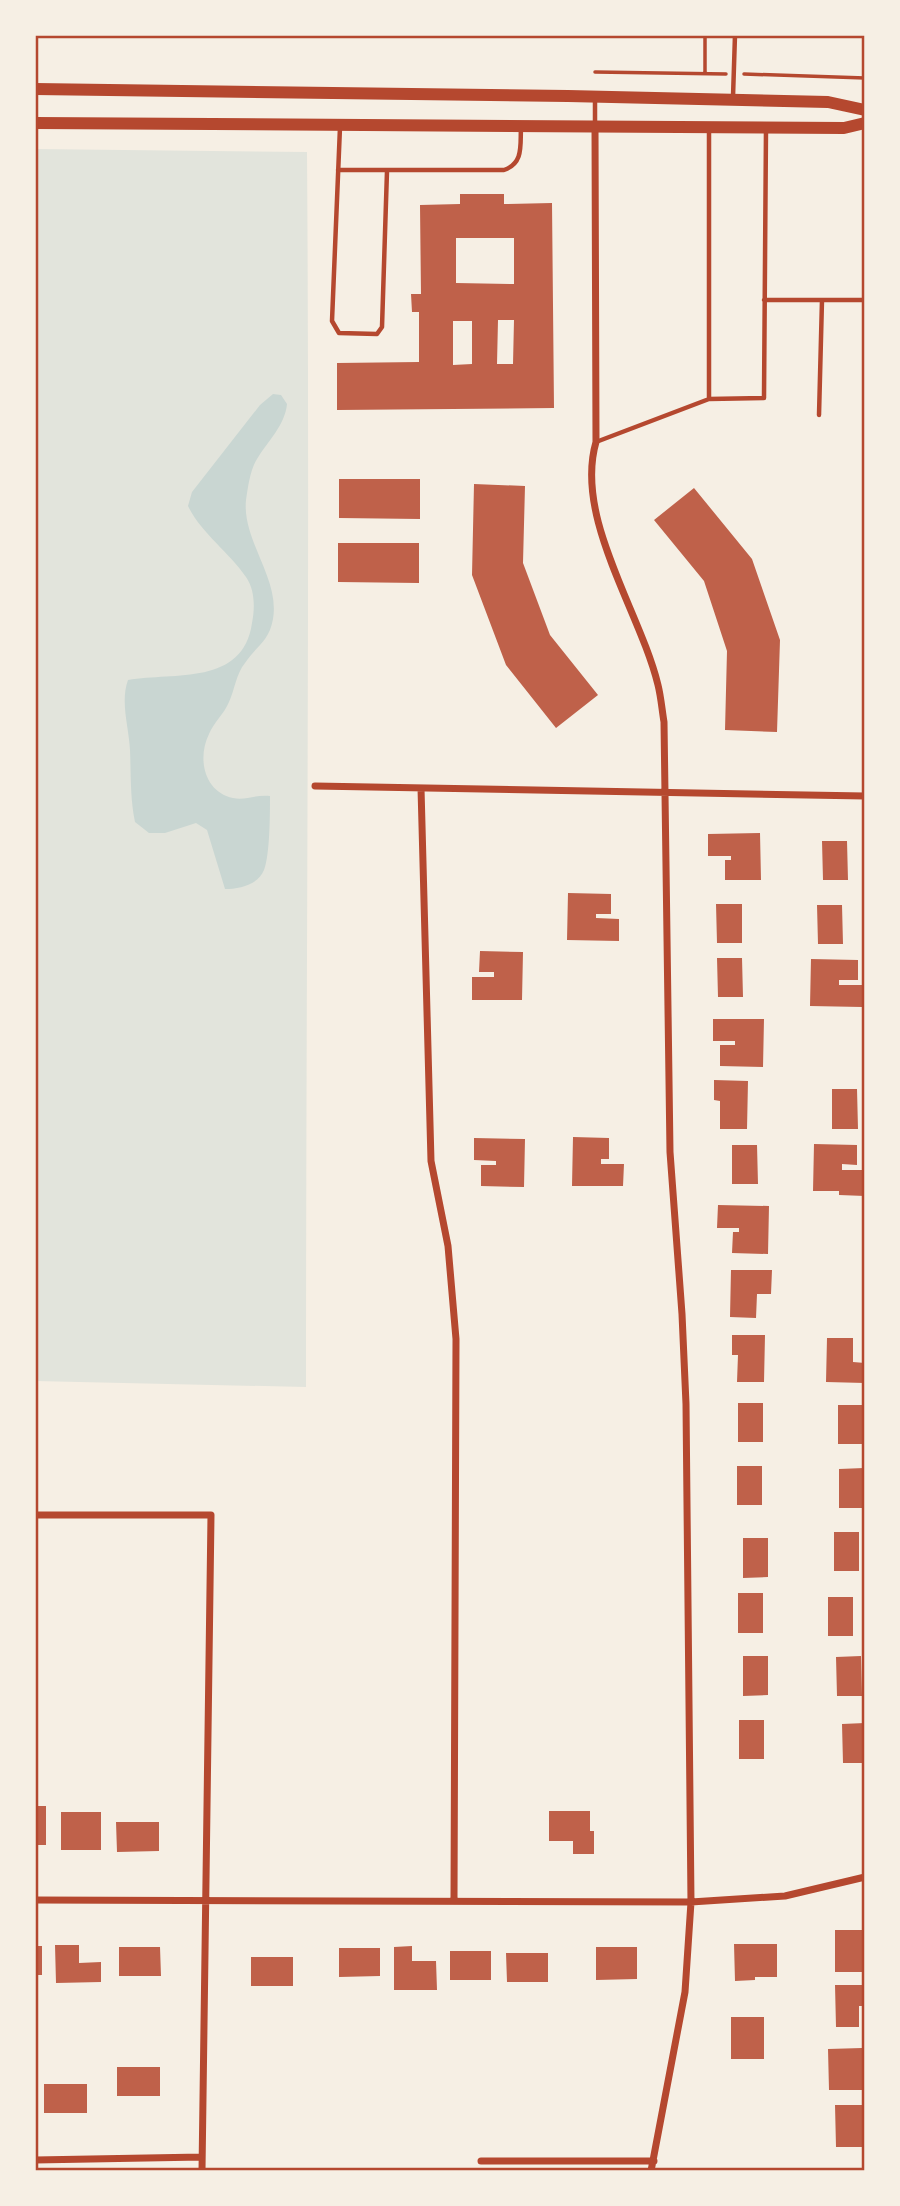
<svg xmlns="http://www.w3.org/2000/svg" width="900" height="2206" font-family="Bitter,serif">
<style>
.green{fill:#e2e4dc}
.water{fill:#c9d6d2}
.building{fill:#bf614a;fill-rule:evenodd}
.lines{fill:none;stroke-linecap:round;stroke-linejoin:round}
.path{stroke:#b5482f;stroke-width:3.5}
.service{stroke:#b5482f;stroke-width:4.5}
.minor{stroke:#b5482f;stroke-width:7}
.secondary{stroke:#b5482f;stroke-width:12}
.neatline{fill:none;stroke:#b5482f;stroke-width:2.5}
</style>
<rect width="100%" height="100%" fill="#f6efe4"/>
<path class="green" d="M35,149L307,152C310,563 306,975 306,1387L35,1381Z"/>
<path class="water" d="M273,394L281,395L287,404C285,425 268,441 257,459C250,470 248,487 246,500C242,541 280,578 273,619C269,642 256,646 245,663C236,674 235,689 229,702C224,714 214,722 209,734C197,758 204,792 233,798C245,801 257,794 270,796C270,813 270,855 264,870C258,885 239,889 225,889L207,830L196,823L165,833H149L135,822C130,797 131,775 130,750C129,727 120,702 128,680C175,672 243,686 252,623C255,608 255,590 246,577C229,552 201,533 188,506L192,492L260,405Z"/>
<path class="building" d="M460,194H504V204L552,203L554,408L337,410V363L419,362V312H412L411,294H421L420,205L460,204ZM456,238H514V284L456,283ZM498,320H514L513,364H497ZM453,321H472V364L453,365Z
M339,479H420V519L339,518Z
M474,484L525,486L523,563L550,635L598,695L556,728L506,665L472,575Z
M694,488L752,559L780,640L777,732L725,730L727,651L704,581L654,520Z
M338,543H419V583L338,582Z
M760,833L761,880H725V860H731V856H708V834Z
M822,841H847L848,880H823Z
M568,893L611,894V914H596V918L619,919V941L567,940Z
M716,904H742V943H717Z
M817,905H842L843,944H818Z
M480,951L523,952L522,1000H472V977H494V972H479Z
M717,958H742L743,997H718Z
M811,959L858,960V980H839V985H862V1007L810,1006Z
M713,1019H764L763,1067L720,1066V1045H735V1041H713Z
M714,1080L748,1081L747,1129H720V1101L714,1100Z
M832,1089H857L858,1129H832Z
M573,1137L609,1138V1159H601V1164H624L623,1186H572Z
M474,1138L525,1139L524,1187L481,1186V1165H496V1161L474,1160Z
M814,1144L857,1145V1165L842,1164V1170H865V1196L839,1195V1191H813Z
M732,1145H757L758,1184H732Z
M718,1205L769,1206L768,1254L732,1253L733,1232H739V1228H717Z
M731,1270H772L771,1294H757L756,1318L730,1317Z
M732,1335H765L764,1382H737L738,1355H732Z
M827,1338H853V1362L865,1363V1383L826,1382Z
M738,1403H763V1442H738Z
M838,1405H863V1444H838Z
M737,1466H762V1505H737Z
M864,1468V1508H839V1469Z
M834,1532H859V1571H834Z
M743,1538H768V1577L743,1578Z
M738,1593H763V1633H738Z
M828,1597H853V1636H828Z
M743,1656H768V1695L743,1696Z
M861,1656L862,1696H837L836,1657Z
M739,1720H764V1759H739Z
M865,1723V1763H843L842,1724Z
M35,1806H46V1845H35Z
M549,1811H590V1831H594V1854H573V1841H549Z
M61,1812H101V1850H61Z
M116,1822H159V1851L117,1852Z
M835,1930H865V1972H835Z
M734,1944H777V1977H755V1980L735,1981Z
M55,1945H79V1963L101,1962V1982L56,1983Z
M35,1946H42V1975H35Z
M412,1946V1961H436L437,1990H394V1947Z
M119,1947H160L161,1976H119Z
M596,1947H637V1979L596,1980Z
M339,1948H380V1976L339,1977Z
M450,1951H491V1980H450Z
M506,1953H548V1982H507Z
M251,1957H293V1986H251Z
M835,1985H865V2006H859V2027H836Z
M731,2017H764V2059H731Z
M862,2048V2090H829L828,2049Z
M117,2067H160V2096H117Z
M44,2084H87V2113H44Z
M835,2105H865V2147H836Z"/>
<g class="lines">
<path class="path" d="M705,35V73
M595,72L726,74
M744,74L865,78"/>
<path class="service" d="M595,97V124
M733,97L735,35
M340,127L332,321L339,333L377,334L382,327L387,171
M338,170H504C524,163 520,145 521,127
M764,300H865
M709,399L764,398L766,128
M819,415L822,300
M596,442L709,399V128"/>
<path class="minor" d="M595,126L596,442C574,518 640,611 658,685C661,697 662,710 664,722L670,1152L682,1314L686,1404L691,1902L685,1992L651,2171
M315,786L865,796
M421,788L431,1161L448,1246L456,1339L454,1900
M35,1515H211L202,2171
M35,1900L691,1902L785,1896L865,1877
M35,2160L202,2157
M481,2161H654"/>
<path class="secondary" d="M35,89L568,96L828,102L865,110
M35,123L844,128L865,123"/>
</g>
<rect width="900" height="2206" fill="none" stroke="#f6efe4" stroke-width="74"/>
<rect x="37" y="37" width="826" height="2132" class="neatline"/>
</svg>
